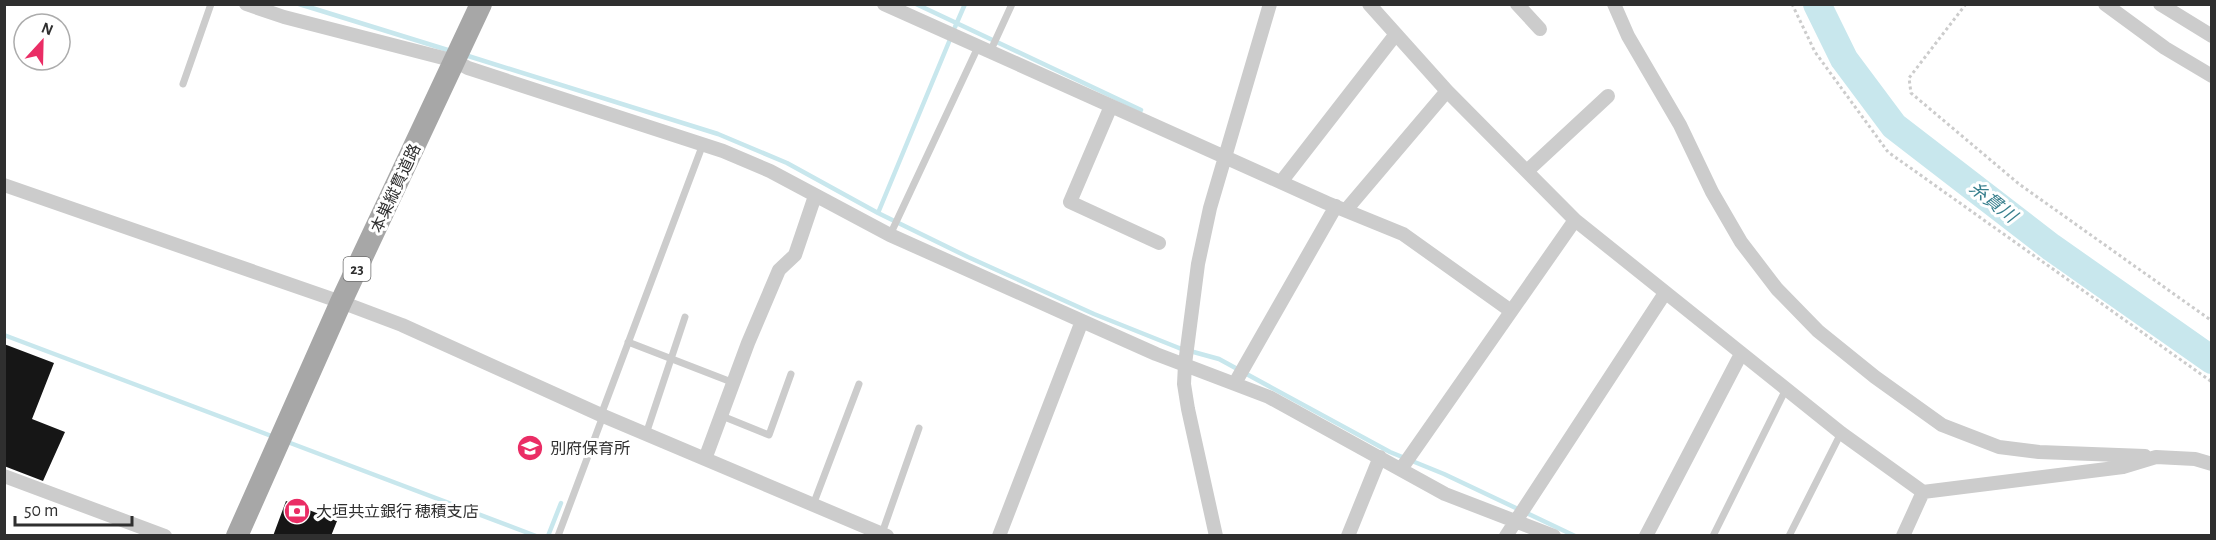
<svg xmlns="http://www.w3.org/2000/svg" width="2216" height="540" font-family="'Alegreya Sans','Noto Sans JP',sans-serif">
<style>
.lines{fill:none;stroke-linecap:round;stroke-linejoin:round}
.stream{stroke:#c8e7ed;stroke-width:4.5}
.river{stroke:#c8e7ed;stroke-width:28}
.building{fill:#161616}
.path{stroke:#ccc;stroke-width:3;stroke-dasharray:3 3;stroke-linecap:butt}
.service{stroke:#ccc;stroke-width:7}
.minor{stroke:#ccc;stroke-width:14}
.primary{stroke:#a7a7a7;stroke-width:22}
.labels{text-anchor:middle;stroke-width:6;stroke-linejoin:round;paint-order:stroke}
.shield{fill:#fff;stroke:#6d6d6d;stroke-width:1.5}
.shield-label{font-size:15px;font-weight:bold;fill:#2f2f2f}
.street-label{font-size:16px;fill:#2f2f2f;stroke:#fff}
.poi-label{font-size:16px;fill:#2f2f2f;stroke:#fff;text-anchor:start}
.water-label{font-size:18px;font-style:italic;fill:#387f8d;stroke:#fff}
</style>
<rect width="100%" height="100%" fill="#fff"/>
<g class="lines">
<path class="stream" d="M299,4L451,51
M916,4L1141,110
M955,27L965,4
M465,55L718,134L787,163L878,213L968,257L1094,314L1179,348L1219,359L1390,452L1444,474L1575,536
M878,213L951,37
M4,335L274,437
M285,441L536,536
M548,536L561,503"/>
<path class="river" d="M1817,4L1844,59L1894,126L2051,247L2212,360"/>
</g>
<path class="building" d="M4,344L54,363L32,419L65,432L43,481L4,466Z
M286,501L337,521L331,536H273Z"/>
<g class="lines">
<path class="path" d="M1792,4L1815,52L1888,152L2212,382
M1966,4L1909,78L1911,93L2019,184L2212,321"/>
<path class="service" d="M990,52L1012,4
M183,84L211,4
M890,235L978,47
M628,342L734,383
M601,415L703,144
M722,416L769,435L791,374
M646,434L685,317
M813,505L859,384
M558,536L603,416
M881,536L919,428
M1713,536L1786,389
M1789,536L1841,433"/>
<path class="minor" d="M246,4L284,17L455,61L468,68L723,151L770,171L890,235L1082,321
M884,4L1327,203L1403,234L1511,311
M1369,4L1447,91L1575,220L1841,433L1923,492L2123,467L2156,457L2195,459L2212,464
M1517,4L1540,29
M1614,4L1628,36L1680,125L1712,192L1741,242L1777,289L1818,331L1875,377L1942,425L1999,447L2039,452L2145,456
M2105,4L2165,48L2212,76
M2160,4L2212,36
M1111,106L1070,202L1159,243
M1527,171L1608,96
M1281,182L1396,34
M4,185L341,302L402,325L601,415L887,536
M1346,210L1447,91
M1235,383L1336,206
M705,459L748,343L779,270L795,255L815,196
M1401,469L1575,220
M4,476L165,536
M999,536L1082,321L1156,354L1269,397L1445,494L1554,536
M1216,536L1188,409L1184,384L1185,364L1198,264L1210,208L1270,4
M1348,536L1380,457
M1506,536L1665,293
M1646,536L1741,354
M1903,536L1923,492"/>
<path class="primary" d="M237,536L341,302L481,4"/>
</g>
<defs>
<g id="school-disc" transform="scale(1.35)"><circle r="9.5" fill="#ea2d65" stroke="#fff"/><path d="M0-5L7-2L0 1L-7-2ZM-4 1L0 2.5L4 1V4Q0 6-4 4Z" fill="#fff"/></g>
<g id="bank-disc" transform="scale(1.35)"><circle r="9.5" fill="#ea2d65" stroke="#fff"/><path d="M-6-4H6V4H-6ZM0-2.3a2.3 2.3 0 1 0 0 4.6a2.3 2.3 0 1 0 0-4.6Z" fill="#fff"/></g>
</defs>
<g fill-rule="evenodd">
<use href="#school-disc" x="530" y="448"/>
<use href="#bank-disc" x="297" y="511"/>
</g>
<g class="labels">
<rect class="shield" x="343.5" y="257" width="27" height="24" rx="4.5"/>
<g class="shield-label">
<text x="357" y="274">23</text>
</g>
<g class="street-label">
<text transform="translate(395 188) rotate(-65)" y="6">本巣縦貫道路</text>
</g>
<g class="poi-label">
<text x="550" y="454">別府保育所</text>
<text x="316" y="517">大垣共立銀行 穂積支店</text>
</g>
<g class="water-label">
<text transform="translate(1993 202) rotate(38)" y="6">糸貫川</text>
</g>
</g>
<rect width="2216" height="540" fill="none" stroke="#2f2f2f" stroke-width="12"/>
<g transform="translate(42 42) rotate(22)"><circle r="28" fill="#ffffff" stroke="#acacac" stroke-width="1.5"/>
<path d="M0-4.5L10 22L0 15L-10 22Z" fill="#ea2d65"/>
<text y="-9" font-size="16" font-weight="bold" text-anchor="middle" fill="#2f2f2f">N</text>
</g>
<path d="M15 516v9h117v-9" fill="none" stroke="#2f2f2f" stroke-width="3"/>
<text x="24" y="516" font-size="18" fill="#2f2f2f" stroke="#ffffff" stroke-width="4.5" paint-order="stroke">50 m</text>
</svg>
